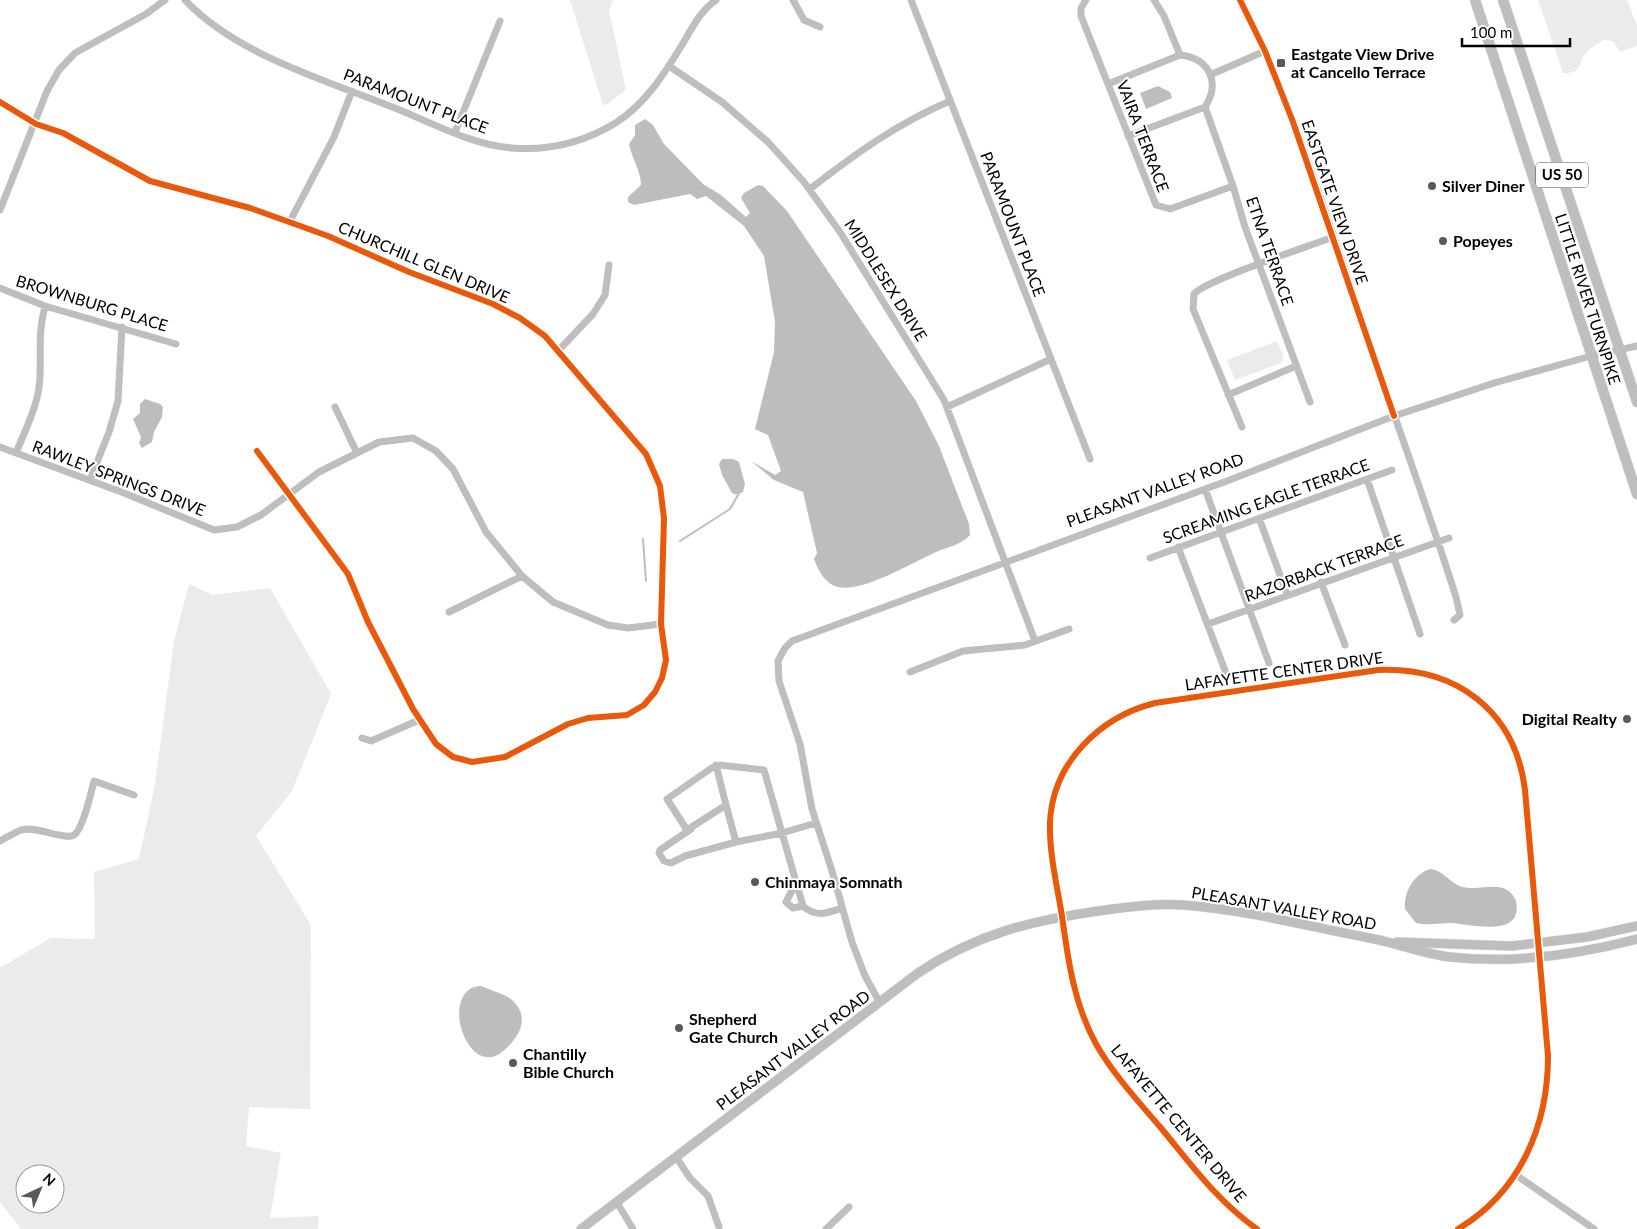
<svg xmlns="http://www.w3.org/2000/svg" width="1637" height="1229" font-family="Lato,sans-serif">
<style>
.green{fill:#ebebeb;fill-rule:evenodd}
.water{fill:#bdbdbd}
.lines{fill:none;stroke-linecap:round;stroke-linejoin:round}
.stream{stroke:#bdbdbd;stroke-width:2}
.major-casing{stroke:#dbdbdb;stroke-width:10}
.highway-casing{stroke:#dbdbdb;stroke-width:11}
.minor{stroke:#bebebe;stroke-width:7}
.major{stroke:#bebebe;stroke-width:9}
.highway{stroke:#bebebe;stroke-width:10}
.cycleway-casing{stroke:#fff;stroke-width:9}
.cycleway{stroke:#e8590c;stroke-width:6}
.poi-dot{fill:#595959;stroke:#fff;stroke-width:2}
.labels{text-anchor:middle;stroke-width:4;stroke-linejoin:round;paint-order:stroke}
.shield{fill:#fff;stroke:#4c4c4c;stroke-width:1}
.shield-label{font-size:15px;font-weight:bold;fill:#000}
.poi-label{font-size:16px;font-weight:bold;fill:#000;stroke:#fff;text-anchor:start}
.street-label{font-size:16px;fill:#000;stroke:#fff}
</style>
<rect width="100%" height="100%" fill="#fff"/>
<path class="green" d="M570,0H613L609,10L626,90L606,105H603Z
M1538,0H1627L1637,26V46L1620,52L1613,41L1603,40C1598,44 1590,48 1586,53C1576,66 1583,73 1563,73Z
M1277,341L1284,357L1281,363L1235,380L1227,360Z
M189,584L212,595L270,588L331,694L292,791L256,836L311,925L310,1109L249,1107L246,1146L281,1153L270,1218L319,1216L318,1229H21L0,1202V966L1,967L51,938L95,939L94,872L139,859L155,784L174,641ZM25,1174H55V1204H25Z"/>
<path class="water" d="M1158,86L1170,92L1172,98L1146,109L1140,93Z
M645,119L653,125L664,144L703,184L721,195L746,217L750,213L741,198L744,193L758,185L763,186L787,211L916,401L939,446L969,524L970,535C961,545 947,547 936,552C913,562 863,593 838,587C825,584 818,570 814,559L817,553L803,492L774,480L751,461L775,475L781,471L768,435L755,429L774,352L775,322L764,256L744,226L706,196L697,199L690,194L634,205L628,202V197L641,185C641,171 632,159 629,144L635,135V125Z
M145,399L160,404L163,407L162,417L154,432L152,442L142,448L139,443L141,437L133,419L140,413V404Z
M722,459H733L739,462L745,484L743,492L738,495L732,493L722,475L719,464Z
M1430,869C1444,870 1450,884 1463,887C1482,892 1506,877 1516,901C1524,939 1470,924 1451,923C1439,923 1428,926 1416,923L1405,909C1404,892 1413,875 1430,869Z
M481,986C490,990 505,994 512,1000C532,1018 518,1039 502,1052C471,1077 443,1007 470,989C472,987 478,986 481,986Z"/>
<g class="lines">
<path class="stream" d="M643,539L646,581
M680,541L730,509L738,495"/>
<g class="major-casing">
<path id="major" d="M1397,942L1512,946L1587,937L1637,926
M581,1229L918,973C976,934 1030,921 1098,911C1127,907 1155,903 1184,905C1248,910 1311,927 1374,939C1400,944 1424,954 1450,957C1513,964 1576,955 1637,939"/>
</g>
<g class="highway-casing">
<path id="highway" d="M1475,0L1637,494
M1503,0L1637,402"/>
</g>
<path class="minor" d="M185,0C237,55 325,80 395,108C432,123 472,145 512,148C549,151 585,142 617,122C646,103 664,74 682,45C692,28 700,11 716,0
M793,0L804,20L820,27
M911,0L1090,459
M1086,0L1081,8V16L1156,205L1170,209L1233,186
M1154,0L1164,16L1180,55
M1240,0C1291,100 1324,209 1360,314C1391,409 1426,502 1456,597L1460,615L1454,620
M669,66L722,102L768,142L804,182L840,232L944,400L1035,641
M1210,75L1265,51
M1108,84L1180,55C1209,58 1221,82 1205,107L1128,136
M0,102L36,124L63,133L150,181L250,208L328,236L409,272L493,304L520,318L545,336L646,454L660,486L664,518L661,624L666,660L662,678L655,692L644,705L627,715L588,718L568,724L505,757L472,762L453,757L436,744L413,709L368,622L348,574L257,451
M1205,107L1233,186L1245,227L1310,402
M455,132L500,21
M810,189C855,154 898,123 950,101
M0,210L47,91L59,70L75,53L146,14L165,0
M289,223L334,137L352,91
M0,288L45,306L176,344
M558,351L593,314L605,295L609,265
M1228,395L1296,366
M335,407L357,453
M947,407L1051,359
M1242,427L1193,309L1194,294C1205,280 1310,246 1333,237
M0,447L124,493L214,530L237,527L261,515L319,472L379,442L413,438L436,451L453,469L486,532L522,576L553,602L608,625L628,628L661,624
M16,453C26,428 40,402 40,375C41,349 38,333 45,306
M1367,479L1420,634
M90,480L109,432L118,401L122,327
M1205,489L1269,663
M1259,518L1287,594
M1178,547L1226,673
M1150,558L1392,470
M1321,582L1345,645
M449,612L522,576
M1208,624L1449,538
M910,672L963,651L1025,645L1069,629
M362,738L371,741L419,720
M716,765L726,805L687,830L667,799L713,767L720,765L764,770L782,833L816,823
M726,805L736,842L782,833L803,906C816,918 827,913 842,908
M691,829L660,850L659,853L664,861L671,863L685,856L736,842
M0,841C6,838 14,833 21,830C35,825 65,841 74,835C83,829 91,793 94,781L134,795
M796,883L786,902L793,908L803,906
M880,1003L865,976L852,942L832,871L812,809L800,744L779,681L778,661L785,648L792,641L1227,481L1394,416L1494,383L1591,356L1637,346
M676,1157L690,1178L708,1196L719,1227
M1516,1175L1594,1229
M616,1201L633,1229
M826,1229L849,1207
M1257,1229C1218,1202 1190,1163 1161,1128C1138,1101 1113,1074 1096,1044C1074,1004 1068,960 1062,916C1057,885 1049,853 1050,822C1053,762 1100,717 1155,703L1378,670C1456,667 1515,710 1525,790L1548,1056C1548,1126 1520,1192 1458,1229"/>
<use href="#major" class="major"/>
<use href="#highway" class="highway"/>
<g class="cycleway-casing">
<path id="cycleway" d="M1240,0L1265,51L1293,122L1394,416
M0,102L36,124L63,133L150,181L250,208L328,236L409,272L493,304L520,318L545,336L646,454L660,486L664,518L661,624L666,660L662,678L655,692L644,705L627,715L588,718L568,724L505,757L472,762L453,757L436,744L413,709L368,622L348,574L257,451
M1257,1229C1218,1202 1190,1163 1161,1128C1138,1101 1113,1074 1096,1044C1074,1004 1068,960 1062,916C1057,885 1049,853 1050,822C1053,762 1100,717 1155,703L1378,670C1456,667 1515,710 1525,790L1548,1056C1548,1126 1520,1192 1458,1229"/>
</g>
<use href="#cycleway" class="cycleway"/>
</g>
<g class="poi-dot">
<rect x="1276" y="58" width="10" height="10" rx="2.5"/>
<circle cx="1432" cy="186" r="5"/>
<circle cx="1443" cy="241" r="5"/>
<circle cx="1627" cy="719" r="5"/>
<circle cx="755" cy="882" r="5"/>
<circle cx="679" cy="1028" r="5"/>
<circle cx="513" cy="1063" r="5"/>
</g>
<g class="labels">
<rect class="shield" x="1536" y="162.5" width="52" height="25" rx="4"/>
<g class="shield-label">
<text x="1562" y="180">US 50</text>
</g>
<g class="poi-label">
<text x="1291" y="60">Eastgate View Drive<tspan x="1291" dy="18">at Cancello Terrace</tspan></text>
<text x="1442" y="192">Silver Diner</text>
<text x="1453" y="247">Popeyes</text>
<text x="1617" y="725" text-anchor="end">Digital Realty</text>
<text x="765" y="888">Chinmaya Somnath</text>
<text x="689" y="1025">Shepherd<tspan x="689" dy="18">Gate Church</tspan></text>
<text x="523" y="1060">Chantilly<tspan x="523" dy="18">Bible Church</tspan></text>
</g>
<g class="street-label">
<text transform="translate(416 101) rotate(21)" y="6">PARAMOUNT PLACE</text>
<text transform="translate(1143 136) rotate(69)" y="6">VAIRA TERRACE</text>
<text transform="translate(1335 202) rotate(71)" y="6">EASTGATE VIEW DRIVE</text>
<text transform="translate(1013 224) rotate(69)" y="6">PARAMOUNT PLACE</text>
<text transform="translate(1270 251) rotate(71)" y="6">ETNA TERRACE</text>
<text transform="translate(424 262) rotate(23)" y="6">CHURCHILL GLEN DRIVE</text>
<text transform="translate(886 280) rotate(58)" y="6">MIDDLESEX DRIVE</text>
<text transform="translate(1588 299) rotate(72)" y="6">LITTLE RIVER TURNPIKE</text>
<text transform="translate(92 303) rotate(17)" y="6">BROWNBURG PLACE</text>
<text transform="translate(119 478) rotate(21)" y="6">RAWLEY SPRINGS DRIVE</text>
<text transform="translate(1155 490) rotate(-20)" y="6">PLEASANT VALLEY ROAD</text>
<text transform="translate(1266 501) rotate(-20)" y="6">SCREAMING EAGLE TERRACE</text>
<text transform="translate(1324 568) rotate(-20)" y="6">RAZORBACK TERRACE</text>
<text transform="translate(1284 671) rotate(-8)" y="6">LAFAYETTE CENTER DRIVE</text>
<text transform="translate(1284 908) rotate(10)" y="6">PLEASANT VALLEY ROAD</text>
<text transform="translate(793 1050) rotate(-37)" y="6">PLEASANT VALLEY ROAD</text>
<text transform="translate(1179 1123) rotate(50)" y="6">LAFAYETTE CENTER DRIVE</text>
</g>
</g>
<g transform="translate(40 1189) rotate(44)"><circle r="24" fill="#ffffff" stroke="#999999"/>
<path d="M0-4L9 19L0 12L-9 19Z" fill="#595959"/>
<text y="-8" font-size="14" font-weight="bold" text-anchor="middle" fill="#000000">N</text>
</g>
<path d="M1462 38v8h108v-8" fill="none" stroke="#000000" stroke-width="2.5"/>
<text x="1470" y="38" font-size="15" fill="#000000" stroke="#ffffff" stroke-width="4" paint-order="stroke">100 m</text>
</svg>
